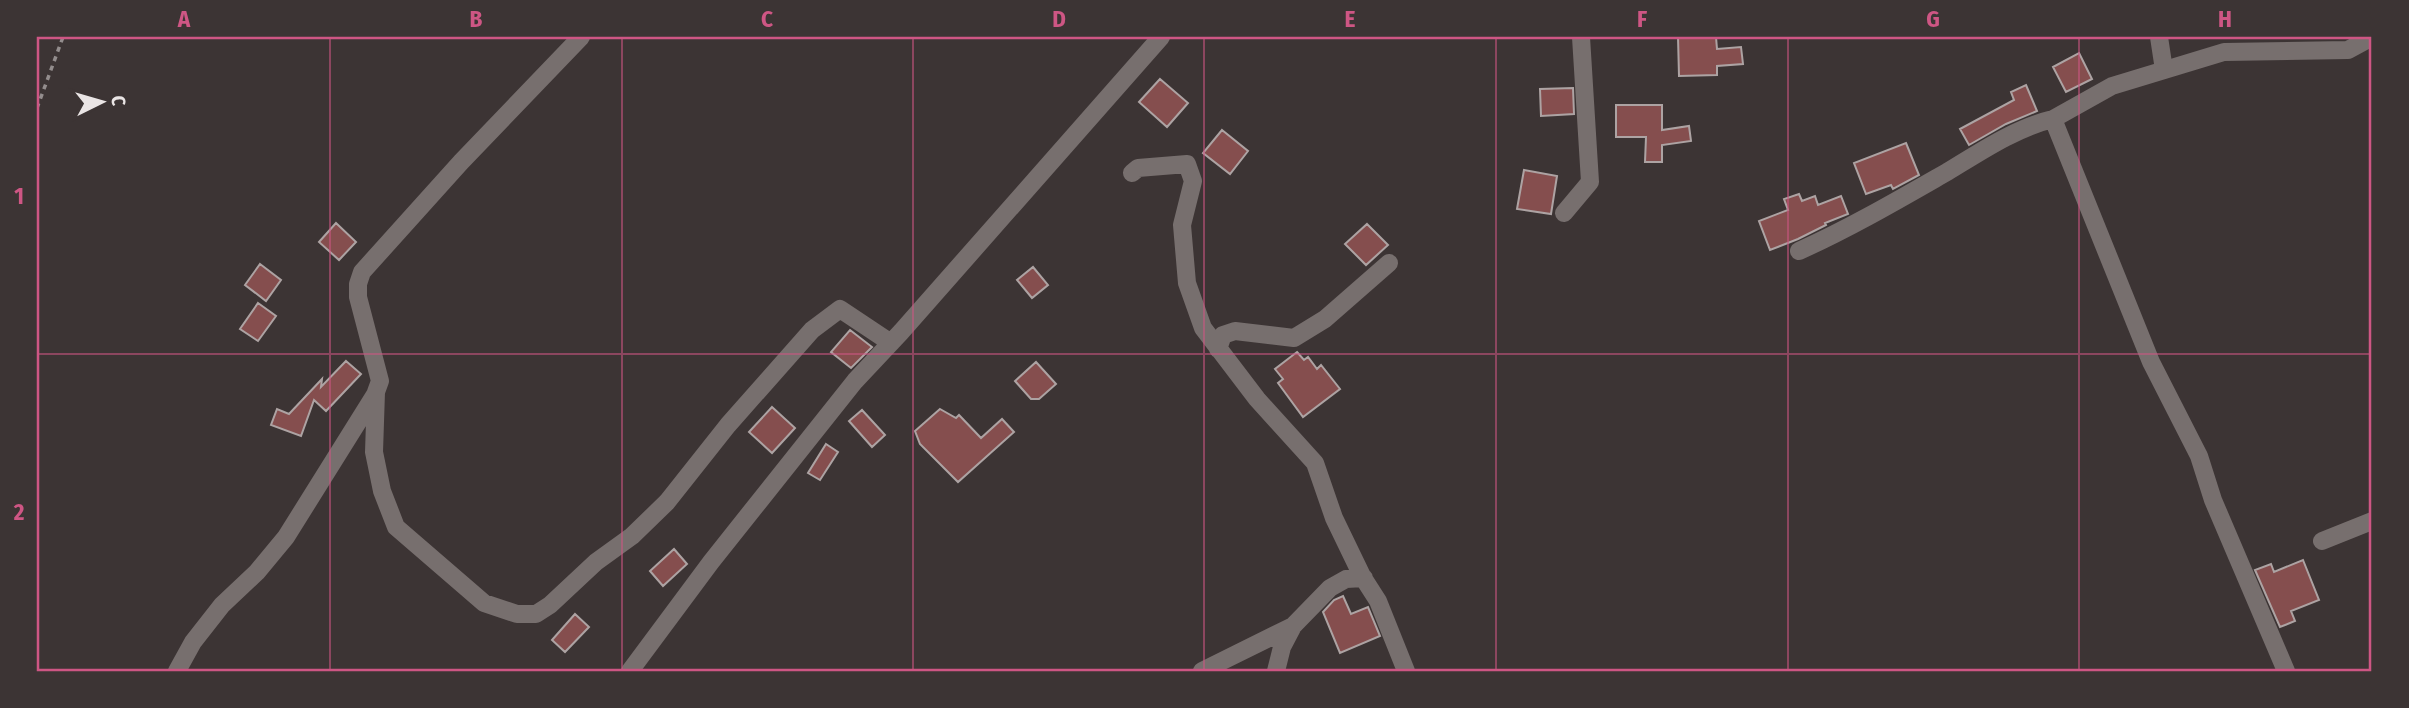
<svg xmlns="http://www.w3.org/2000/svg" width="2409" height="708" font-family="'Fira Sans Condensed',sans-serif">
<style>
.building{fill:#854e4e;stroke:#ada3a3;stroke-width:2}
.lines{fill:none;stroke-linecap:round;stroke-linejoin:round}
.path{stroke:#938d8d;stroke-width:3.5;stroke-dasharray:5 5;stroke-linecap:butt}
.minor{stroke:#776f6e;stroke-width:18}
.grid{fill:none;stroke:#ce5684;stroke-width:2;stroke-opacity:0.55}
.neatline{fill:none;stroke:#ce5684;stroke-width:2.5}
.grid-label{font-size:23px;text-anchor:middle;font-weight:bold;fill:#ce5684}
</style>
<rect width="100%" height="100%" fill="#3c3434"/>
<path class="building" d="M1678,37H1716L1717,49L1741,47L1743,64L1717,66V75L1679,76Z
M2079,53L2092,79L2066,92L2053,67Z
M1160,79L1188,103L1167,127L1139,102Z
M2026,85L2037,111L2006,124L1969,145L1960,129L2014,100L2011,92Z
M1573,88L1574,114L1541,116L1540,89Z
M1616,105H1662V130L1689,126L1691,141L1662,145V162H1645L1646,137H1616Z
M1222,130L1248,151L1230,174L1203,153Z
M1906,143L1919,175L1893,189L1891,185L1866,194L1854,163Z
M1524,170L1557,176L1551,214L1517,209Z
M1799,194L1802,201L1815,196L1818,205L1841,196L1848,214L1825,223L1826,225L1798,239L1770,250L1759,221L1788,210L1784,199Z
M336,223L356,242L339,260L319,242Z
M1367,224L1388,245L1366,265L1345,244Z
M260,264L281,280L266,301L245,285Z
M1033,267L1048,285L1032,298L1017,280Z
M258,303L276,316L258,341L240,329Z
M850,330L872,347L851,368L831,352Z
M1297,352L1304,360L1308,357L1317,369L1321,365L1340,389L1303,417L1278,383L1283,379L1275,369Z
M346,361L361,374L326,411L314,400L301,436L271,425L277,409L289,414L322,379L321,387Z
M1036,362L1056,384L1039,399H1031L1015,381Z
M772,407L795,428L772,453L749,432Z
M940,409L956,418L959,415L981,438L1002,419L1014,432L958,482L920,444L915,431Z
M862,410L885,435L872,447L849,421Z
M826,444L838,452L820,480L808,473Z
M674,549L687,564L663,586L650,571Z
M2303,560L2319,600L2291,611L2295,621L2280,627L2255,570L2271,564L2274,572Z
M1343,596L1351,614L1368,607L1380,636L1340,653L1323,612L1334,600Z
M575,614L589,627L565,652L552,640Z"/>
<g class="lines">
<path class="path" d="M37,108L63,37"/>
<path class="minor" d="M581,37L461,162L362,272L358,284V297L380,381L376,392L374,452L382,491L396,527L484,603L517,614H536L550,605L596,562L632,536L667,502L728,425L812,330L840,309L891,343
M2159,37L2164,70
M1132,173L1138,168L1187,164L1193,181L1182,225L1187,283L1203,328L1257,399L1315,463L1334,518L1362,576L1378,601L1406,671
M1564,213L1590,182L1581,37
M1799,251C1850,228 1898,200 1947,172C1980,152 2015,128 2053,119
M1218,349L1223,335L1235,331L1294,338L1325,319L1389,263
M2322,541L2372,521
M177,671L193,642L222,605L257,572L286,537L376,393
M630,671L711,562L855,381L901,332L1161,37
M1202,671L1293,626
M1276,671L1282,647L1293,626L1330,588L1346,579L1364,578
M2286,671L2213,500L2199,456L2151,362L2053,119L2112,86L2224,52L2348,50L2372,37"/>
</g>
<path class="grid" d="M330,37V671M622,37V671M913,37V671M1204,37V671M1496,37V671M1788,37V671M2079,37V671M37,354H2372"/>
<rect width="2409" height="708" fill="none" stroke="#3c3434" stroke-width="77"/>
<g transform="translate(102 102) rotate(85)" stroke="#3c3434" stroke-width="5" paint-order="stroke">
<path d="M0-5L12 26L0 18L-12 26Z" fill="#eae5e5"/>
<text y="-10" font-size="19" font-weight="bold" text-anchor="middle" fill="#eae5e5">С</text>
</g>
<rect x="38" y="38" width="2332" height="632" class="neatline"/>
<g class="grid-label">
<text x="184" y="27">A</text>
<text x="476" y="27">B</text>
<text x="767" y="27">C</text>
<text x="1059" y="27">D</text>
<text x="1350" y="27">E</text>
<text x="1642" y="27">F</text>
<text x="1933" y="27">G</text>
<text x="2225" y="27">H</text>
<text x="19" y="204">1</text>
<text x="19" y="520">2</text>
</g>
</svg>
